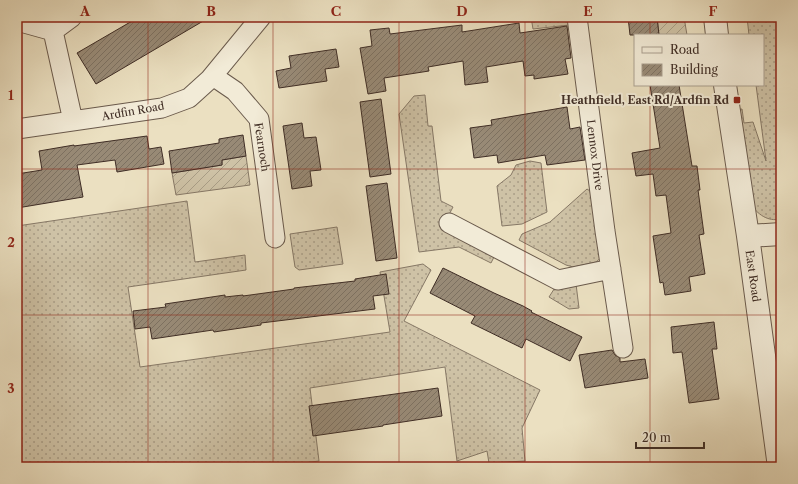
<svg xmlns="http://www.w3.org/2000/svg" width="798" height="484" font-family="'Libre Caslon Text',serif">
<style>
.grass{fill:url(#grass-dots);stroke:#867866}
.garden{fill:url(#garden-furrows);stroke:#867866}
.building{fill:url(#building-hatch);stroke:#3f2d25}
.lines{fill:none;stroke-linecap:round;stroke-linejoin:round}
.minor-casing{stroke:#6a5a4c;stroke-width:21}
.tertiary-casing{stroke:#6a5a4c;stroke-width:24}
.minor{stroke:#f2ebd7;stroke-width:19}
.tertiary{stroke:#f2ebd7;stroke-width:22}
.grid{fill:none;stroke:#8f2418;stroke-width:1;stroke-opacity:0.55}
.poi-dot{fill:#8f2418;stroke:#f2ebd7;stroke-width:1.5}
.labels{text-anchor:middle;stroke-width:4;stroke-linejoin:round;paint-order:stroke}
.poi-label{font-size:11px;font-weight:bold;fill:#3f2d25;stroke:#f2ebd7;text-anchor:end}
.street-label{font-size:11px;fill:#3f2d25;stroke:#f2ebd7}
.neatline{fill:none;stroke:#8f2418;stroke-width:1.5}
.grid-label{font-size:13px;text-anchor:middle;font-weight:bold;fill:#8f2418}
</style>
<defs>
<pattern id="grass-dots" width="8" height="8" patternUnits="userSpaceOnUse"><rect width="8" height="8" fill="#cec2a6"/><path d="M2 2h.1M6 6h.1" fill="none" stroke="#a99e87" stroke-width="1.8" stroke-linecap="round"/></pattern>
<pattern id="garden-furrows" width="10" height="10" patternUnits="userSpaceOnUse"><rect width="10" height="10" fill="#cec2a6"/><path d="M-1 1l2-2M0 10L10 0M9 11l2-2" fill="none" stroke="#a99e87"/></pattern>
<pattern id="building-hatch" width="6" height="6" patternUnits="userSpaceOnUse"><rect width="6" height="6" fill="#988a76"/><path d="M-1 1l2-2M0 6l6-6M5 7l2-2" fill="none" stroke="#7d7161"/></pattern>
</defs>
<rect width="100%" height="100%" fill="#ebe0c1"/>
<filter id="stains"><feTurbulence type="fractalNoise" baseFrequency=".005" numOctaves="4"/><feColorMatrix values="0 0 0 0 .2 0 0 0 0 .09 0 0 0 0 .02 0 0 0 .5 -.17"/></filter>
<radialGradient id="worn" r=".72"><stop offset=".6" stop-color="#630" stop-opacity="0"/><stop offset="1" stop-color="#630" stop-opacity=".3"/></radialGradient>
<path class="grass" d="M531,17H568L569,25L533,29Z
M747,17H781V210H780L781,219C767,222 758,214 750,204L733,110L742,109L744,123L753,122L766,161L756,85H763V35H749Z
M425,95L428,126H432L441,201L453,207L443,226L496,253L491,263L459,247L419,252L399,114L414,96Z
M530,161L541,163L547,212L522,224L502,226L497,186L511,175L516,165Z
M587,189L590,191L604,255L596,262L573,267L566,265L519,240L522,234L550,222Z
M187,201L195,262L245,255L246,270L128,287L140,367L390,332L380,272L423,264L431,270L404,321L540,390L522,428L525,461L489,463L487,451L457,461L445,367L310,388L319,461L272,467H17V226Z
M337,227L343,264L299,270L295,267L290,234Z
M576,284L579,308L569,309L549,297L556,286Z"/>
<path class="garden" d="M657,17H684L687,35H659Z
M246,156L250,185L176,195L172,173L222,165V160Z"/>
<path class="building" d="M139,17H210L96,84L77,53Z
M628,17H657L659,35H630Z
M519,23L520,33L567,26L571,58L565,59L568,74L534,79V75L525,76L523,61L486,67L488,82L465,85L463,61L428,67L429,71L384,78L386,91L368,94L360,48L372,46L370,30L389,28L390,34L462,25V32Z
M336,49L339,67L325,69L327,81L279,88L276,71L291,68L289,56Z
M650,85H679L692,166H697L700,190H698L704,234L699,235L705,274L689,277L691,291L665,295L663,282L660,283L653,236L671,233L666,195L656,196L653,174L636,176L632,153L660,148Z
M381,99L391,174L370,177L360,102Z
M567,107L570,129L580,127L585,160L547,165L545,155L498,163L497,155L474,158L470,128L492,125L491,120Z
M302,123L304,138L316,137L321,170L310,171L312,186L292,189L283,126Z
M243,135L246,156L222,160V165L172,173L169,151L219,143V139Z
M147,136L149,149L161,147L164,164L117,172L115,160L77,165L83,197L17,208V174L42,170L39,151L74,145V146Z
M387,183L397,258L376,261L366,186Z
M443,268L494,293L523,306L532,311L531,312L582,337L570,361L526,339L522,348L471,323L475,316L430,293Z
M386,274L389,294L373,296L375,309L261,323V325L214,332L213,330L152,339L150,327L135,329L133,311L166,307L165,304L225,295V297L243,295V296L294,289V288L355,281V279Z
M714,322L717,349H712L719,399L689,403L682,352L673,353L671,327Z
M612,350L615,355L620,358V362L645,359L648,378L585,388L579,355Z
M438,388L442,416L383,425V426L313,436L309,406Z"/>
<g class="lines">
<g class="minor-casing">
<path id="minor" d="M577,17L605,231L623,348
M17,21L53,31L73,121
M53,31L72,17
M213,76L235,91L259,119L275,238
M17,129L162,108L189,98L210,79L261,17
M449,223L558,280L611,269"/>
</g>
<g class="tertiary-casing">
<path id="tertiary" d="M715,17L717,35
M725,85L748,236L779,467
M748,236L781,234"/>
</g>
<use href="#minor" class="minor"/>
<use href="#tertiary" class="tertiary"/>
</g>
<path class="grid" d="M148,17V467M273,17V467M399,17V467M525,17V467M650,17V35M650,85V467M17,169H781M17,315H781"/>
<rect class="poi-dot" x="733" y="96" width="8" height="8" rx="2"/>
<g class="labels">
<g class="poi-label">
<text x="729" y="104">Heathfield, East Rd/Ardfin Rd</text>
</g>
<g class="street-label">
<text transform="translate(133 111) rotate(-10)" y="4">Ardfin Road</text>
<text transform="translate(262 147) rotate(81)" y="4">Fearnoch</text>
<text transform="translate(595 155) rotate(83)" y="4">Lennox Drive</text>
<text transform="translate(753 276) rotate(82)" y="4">East Road</text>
</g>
</g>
<rect width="798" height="484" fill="none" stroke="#ebe0c1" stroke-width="44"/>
<rect x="634" y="34" width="130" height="52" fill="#f2ebd7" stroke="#aa9f90"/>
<rect x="642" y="47" width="20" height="6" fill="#f2ebd7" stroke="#aa9f90"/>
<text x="670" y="54" font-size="12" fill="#3f2d25">Road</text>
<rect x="642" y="64" width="20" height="12" fill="url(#building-hatch)" stroke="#aa9f90"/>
<text x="670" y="74" font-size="12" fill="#3f2d25">Building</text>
<path d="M636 442v6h68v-6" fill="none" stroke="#3f2d25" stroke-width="2"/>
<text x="642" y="442" font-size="12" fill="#3f2d25" stroke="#f2ebd7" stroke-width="3" paint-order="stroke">20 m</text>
<rect x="22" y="22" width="754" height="440" class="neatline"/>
<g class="grid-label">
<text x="85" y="16">A</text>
<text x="211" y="16">B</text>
<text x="336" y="16">C</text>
<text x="462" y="16">D</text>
<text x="588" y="16">E</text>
<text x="713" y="16">F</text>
<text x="11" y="100">1</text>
<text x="11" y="247">2</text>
<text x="11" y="393">3</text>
</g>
<rect width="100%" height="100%" filter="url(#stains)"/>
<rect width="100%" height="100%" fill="url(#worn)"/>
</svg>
